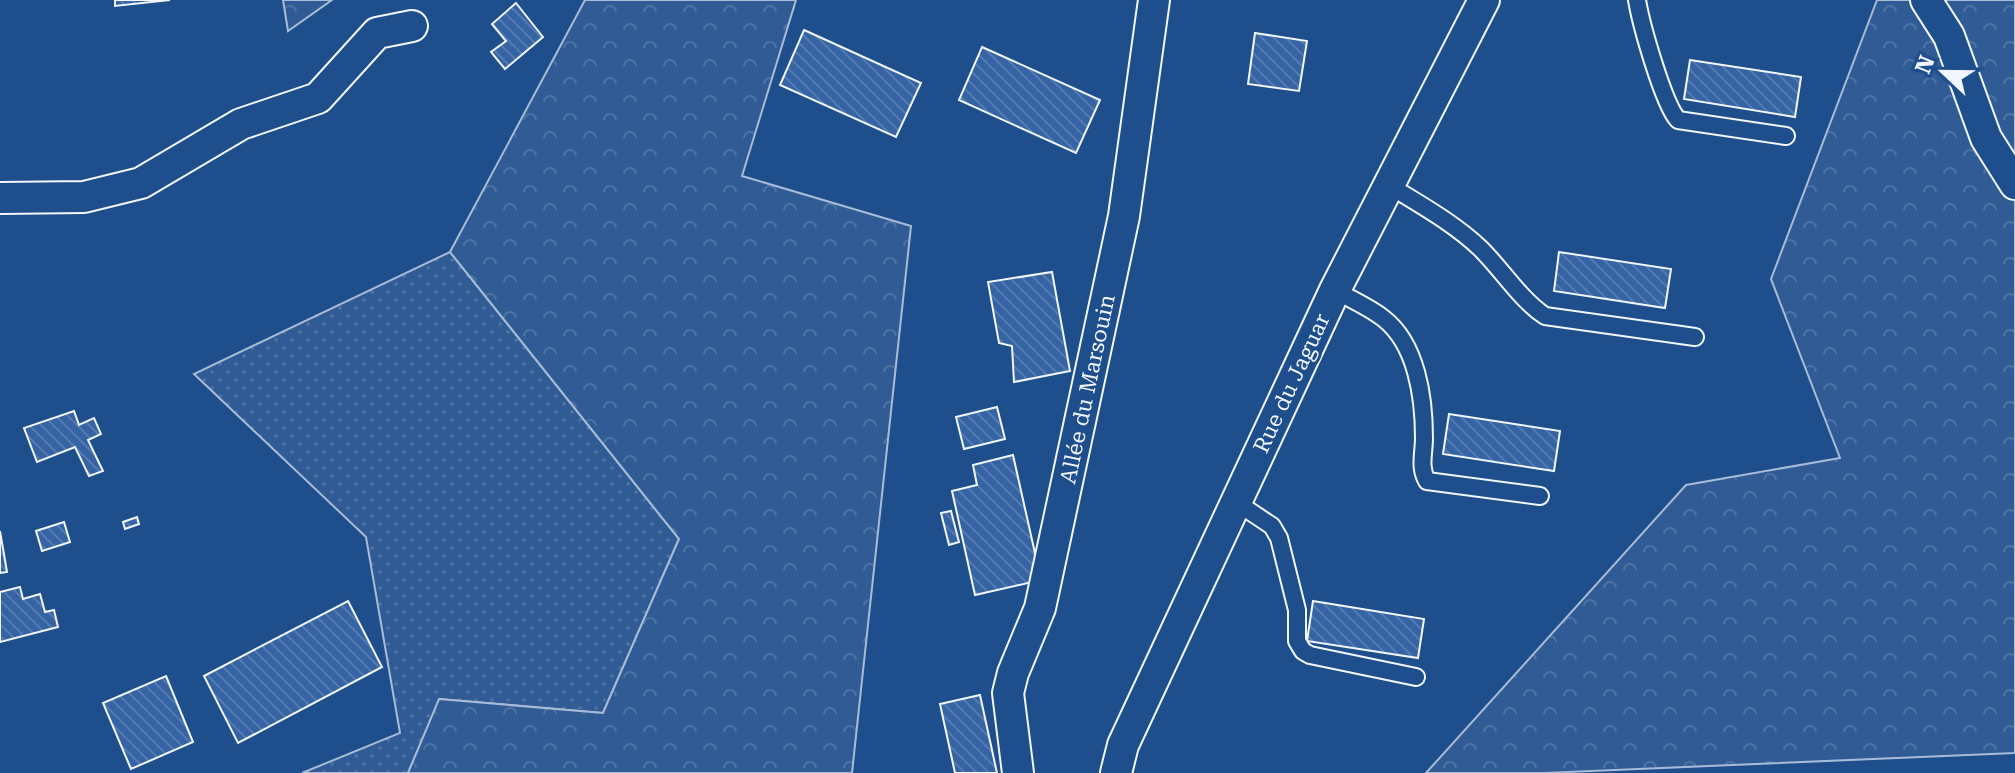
<svg xmlns="http://www.w3.org/2000/svg" width="2015" height="773" font-family="'Roboto Serif',serif">
<style>
.grass{fill:url(#grass-dots);stroke:#a8bbd7;stroke-width:2}
.forest{fill:url(#forest-crowns);stroke:#a8bbd7;stroke-width:2}
.building{fill:url(#building-back-hatch);stroke:#f2f6ff;stroke-width:2}
.lines{fill:none;stroke-linecap:round;stroke-linejoin:round}
.service-casing{stroke:#f2f6ff;stroke-width:20}
.minor-casing{stroke:#f2f6ff;stroke-width:34}
.service{stroke:#1f4e8c;stroke-width:16}
.minor{stroke:#1f4e8c;stroke-width:30}
.labels{text-anchor:middle;stroke-width:6;stroke-linejoin:round;paint-order:stroke}
.street-label{font-size:22px;fill:#f2f6ff;stroke:#1f4e8c}
</style>
<defs>
<pattern id="grass-dots" width="8" height="8" patternUnits="userSpaceOnUse" patternTransform="scale(2)"><rect width="8" height="8" fill="#305b95"/><path d="M2 2h.1M6 6h.1" fill="none" stroke="#4e73a5" stroke-width="1.8" stroke-linecap="round"/></pattern>
<pattern id="forest-crowns" width="20" height="18" patternUnits="userSpaceOnUse" patternTransform="scale(2)"><rect width="20" height="18" fill="#305b95"/><path d="M2 6a3 3 0 1 1 6 0M12 15a3 3 0 1 1 6 0" fill="none" stroke="#4e73a5"/></pattern>
<pattern id="building-back-hatch" width="6" height="6" patternUnits="userSpaceOnUse" patternTransform="scale(2)"><rect width="6" height="6" fill="#3563a3"/><path d="M-1 5l2 2M0 0l6 6M5-1l2 2" fill="none" stroke="#537ab1"/></pattern>
</defs>
<rect width="100%" height="100%" fill="#1f4e8c"/>
<path class="grass" d="M450,252L679,539L603,713L440,699L408,773H302L400,733L366,537L194,374Z"/>
<path class="forest" d="M283,0H332L288,31Z
M585,0H796L742,176L911,226L852,773H408L439,699L603,713L679,539L450,252Z
M1877,0H2015V753L1544,773H1426L1686,485L1840,458L1771,279Z"/>
<path class="building" d="M115,0H170L115,6Z
M516,3L543,37L505,69L491,52L506,41L492,24Z
M804,30L921,83L896,137L780,85Z
M1255,33L1307,41L1299,91L1248,84Z
M982,47L1100,100L1076,153L959,100Z
M1690,60L1801,77L1795,117L1684,99Z
M1559,252L1671,269L1665,308L1554,291Z
M1052,272L1070,371L1014,382L1012,346L999,343L988,282Z
M997,407L1005,439L964,449L956,417Z
M74,411L79,425L94,418L101,434L88,440L103,471L89,476L75,447L37,462L24,428Z
M1449,414L1560,431L1554,471L1443,454Z
M1013,455L1041,580L975,595L952,491L977,485L973,465Z
M951,511L959,542L949,545L941,513Z
M137,517L139,524L125,529L123,522Z
M64,522L70,542L42,551L36,531Z
M0,531L7,572L0,573Z
M20,587L23,599L40,594L45,612L54,610L58,627L0,642V592Z
M348,601L382,667L238,743L204,676Z
M1313,601L1424,619L1418,658L1307,641Z
M166,676L193,742L131,769L103,703Z
M980,695L997,773H955L940,704Z"/>
<g class="lines">
<g class="service-casing">
<path id="service" d="M1637,0C1641,24 1663,103 1678,120L1786,136
M1390,186C1421,205 1455,224 1481,249C1503,271 1520,299 1545,316L1695,337
M1335,290C1350,299 1369,307 1383,318C1417,344 1424,398 1424,438C1424,453 1419,467 1427,481L1540,496
M1236,502L1272,526L1279,538L1297,610V641L1303,651L1310,655L1416,677"/>
</g>
<g class="minor-casing">
<path id="minor" d="M1926,0L1949,36L1986,138L2015,184
M0,198L84,197L141,183L241,124L318,98L377,33L412,26
M1018,773L1008,693L1013,673L1040,608L1124,216L1154,0
M1116,773L1123,745L1335,290L1484,0"/>
</g>
<use href="#service" class="service"/>
<use href="#minor" class="minor"/>
</g>
<g class="labels">
<g class="street-label">
<text transform="translate(1291 383) rotate(-65)" y="8">Rue du Jaguar</text>
<text transform="translate(1087 389) rotate(-78)" y="8">Allée du Marsouin</text>
</g>
</g>
<g transform="translate(1943 72) rotate(292)" stroke="#1f4e8c" stroke-width="6" paint-order="stroke">
<path d="M0-6L14 30L0 20L-14 30Z" fill="#f2f6ff"/>
<text y="-12" font-size="22" font-weight="bold" text-anchor="middle" fill="#f2f6ff">N</text>
</g>
</svg>
